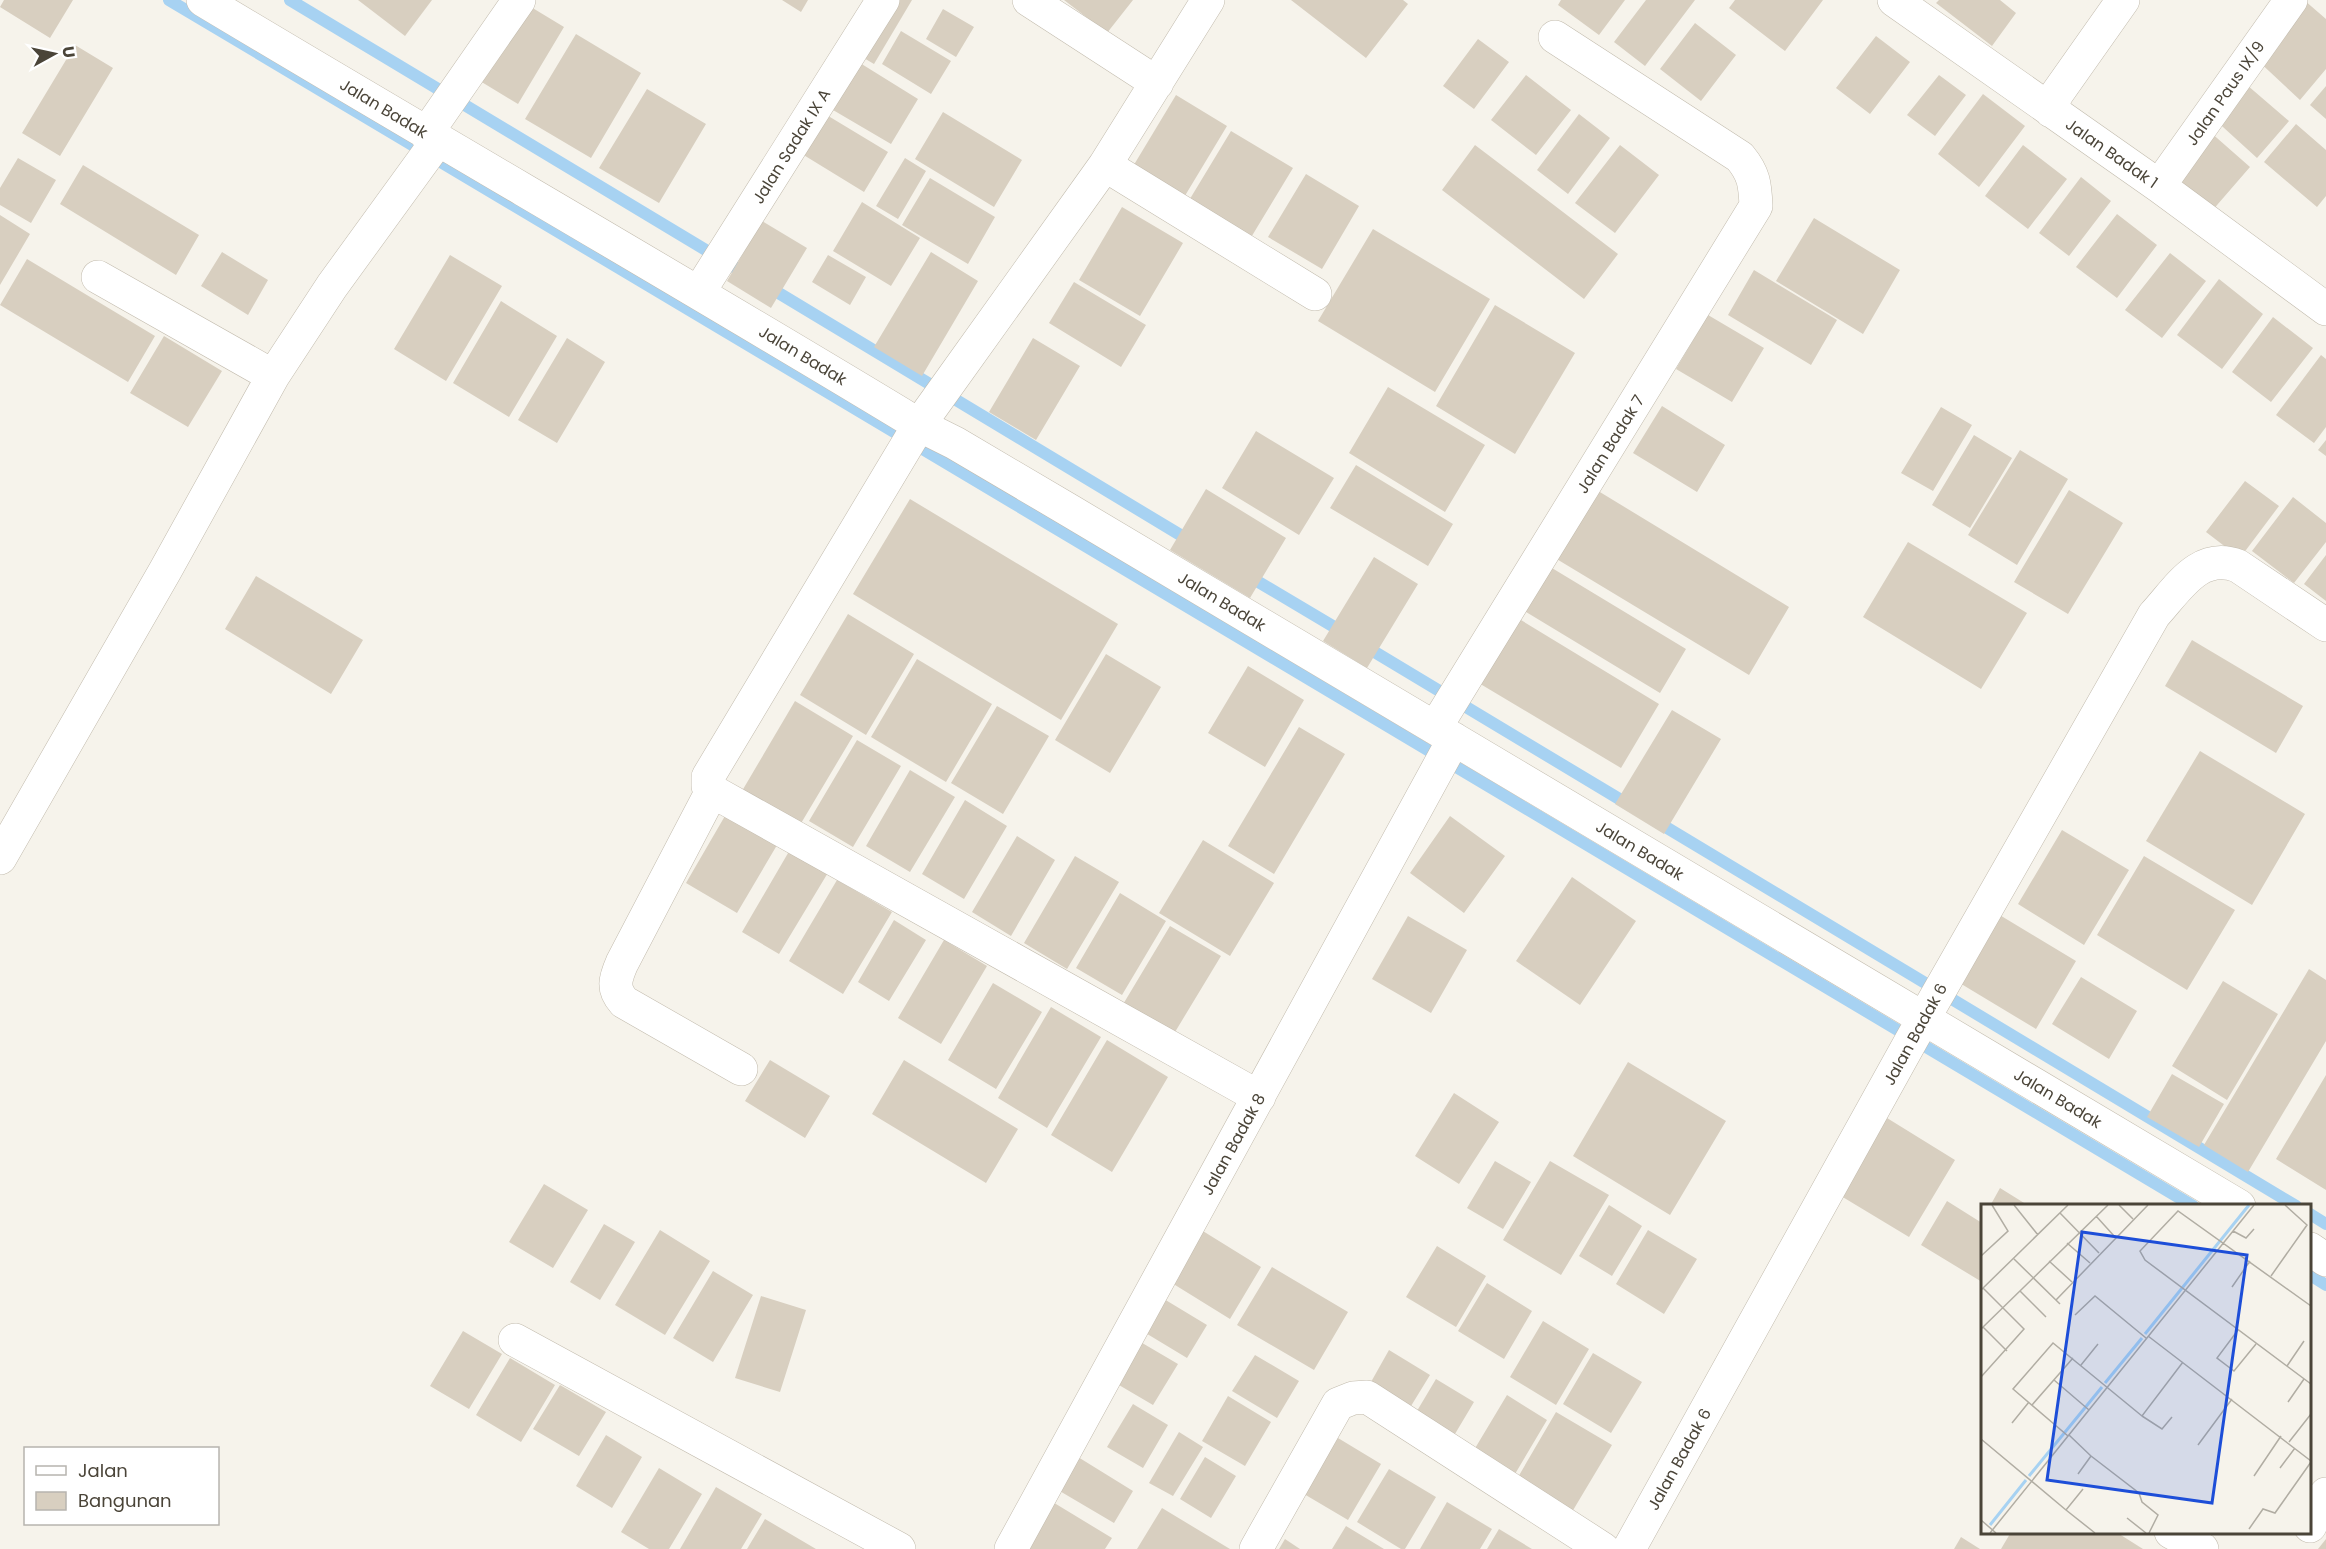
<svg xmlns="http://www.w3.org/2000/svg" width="2326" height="1549" font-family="Poppins,sans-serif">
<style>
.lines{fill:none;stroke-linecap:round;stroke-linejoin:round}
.stream{stroke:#a7d2f2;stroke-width:12}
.building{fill:#d8cfc0}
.minor-casing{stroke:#c2bbad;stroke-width:34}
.minor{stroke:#fff;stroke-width:33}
.labels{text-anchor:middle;stroke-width:5;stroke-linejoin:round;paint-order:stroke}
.street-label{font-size:16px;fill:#4a4438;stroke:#fff}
.inset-river{fill:none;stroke:#a7d2f2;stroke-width:3}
.inset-road{fill:none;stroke:#b1ada3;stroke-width:1.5}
.view{fill:#1d4ed8;fill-opacity:0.15;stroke:#1d4ed8;stroke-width:3}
.inset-edge{fill:none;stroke:#4a4438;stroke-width:3}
</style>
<rect width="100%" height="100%" fill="#f6f3eb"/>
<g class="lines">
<path class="stream" d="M169,0L2193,1206
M290,0L749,276
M767,286L1192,542
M1245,574L1346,634
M1363,645L1631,806
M1654,820L2296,1206
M2310,1214L2326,1224
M2310,1275L2326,1285"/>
</g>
<path class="building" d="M4,0H73L50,38L0,7Z
M358,0H432L405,36Z
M782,0H808L801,12Z
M889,0H912L874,64L857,54Z
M1064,0H1133L1107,33Z
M1291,0H1403L1408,4L1366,58Z
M1561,0H1625L1599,35L1558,5Z
M1646,0H1695L1645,66L1614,42Z
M1735,0H1823L1785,51L1729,8Z
M1939,0H2000L2016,13L1992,46L1936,3Z
M2304,0L2326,19V69L2300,100L2255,58Z
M526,4L564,27L518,104L480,81Z
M943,9L974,27L956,57L926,39Z
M1695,23L1736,55L1701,101L1660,69Z
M901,31L951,61L931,94L882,64Z
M576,34L641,73L591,158L525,119Z
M1876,36L1910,62L1870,114L1836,88Z
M1478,39L1509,62L1474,109L1443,86Z
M75,45L113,68L60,156L22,133Z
M860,63L918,99L891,144L833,110Z
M1526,75L1571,110L1536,155L1491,120Z
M1939,75L1966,95L1935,136L1907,115Z
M2240,79L2289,121L2257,158L2212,117Z
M2326,86V119L2310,105Z
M647,89L706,124L659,203L599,168Z
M1983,94L2025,126L1979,187L1938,154Z
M1176,95L1227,126L1180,204L1129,173Z
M943,112L1022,160L994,207L915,159Z
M825,114L888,152L864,192L802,154Z
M1579,114L1610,138L1568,194L1537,170Z
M2296,124L2326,150V196L2317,207L2264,162Z
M1231,131L1293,168L1244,249L1182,212Z
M2209,131L2250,167L2211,212L2170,177Z
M1475,145L1618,254L1584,299L1442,190Z
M1620,145L1659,175L1615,233L1575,203Z
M2023,145L2067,179L2028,229L1985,196Z
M18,158L56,180L31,223L0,205V188Z
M905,158L926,171L898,219L876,206Z
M83,165L199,235L176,275L60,204Z
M1306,174L1359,206L1322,269L1268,237Z
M2081,177L2111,201L2069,256L2039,233Z
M930,178L995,217L968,264L902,225Z
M862,202L920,238L891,286L833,251Z
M1122,207L1183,243L1140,316L1079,280Z
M2117,214L2157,245L2117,298L2076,267Z
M0,215L30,234L0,285Z
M1814,218L1900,270L1863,334L1776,281Z
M762,221L807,248L771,308L727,281Z
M1373,229L1490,299L1435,392L1318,321Z
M222,252L268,280L248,315L201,286Z
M931,252L978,281L922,376L874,347Z
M2170,253L2206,281L2162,338L2125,310Z
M450,255L502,286L446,381L394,349Z
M828,255L866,277L850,305L812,282Z
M27,259L155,336L128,382L0,305Z
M1754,270L1837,320L1811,365L1728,315Z
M2219,279L2263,314L2222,369L2177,335Z
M1074,282L1146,325L1121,367L1049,323Z
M501,301L557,336L509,417L453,383Z
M1495,305L1575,353L1515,454L1436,406Z
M1708,315L1764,348L1732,402L1676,369Z
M2273,317L2313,348L2271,402L2232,372Z
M164,336L222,371L188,427L130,393Z
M567,338L605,362L557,443L518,420Z
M1033,338L1080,366L1036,440L989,412Z
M2321,355L2326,359V427L2314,443L2276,415Z
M1388,387L1485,445L1445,512L1349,453Z
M1662,406L1725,445L1697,492L1633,453Z
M1941,407L1972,425L1933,491L1901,473Z
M1256,431L1334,478L1299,535L1222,488Z
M1974,435L2012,458L1970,528L1932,505Z
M2326,440V456L2318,450Z
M2020,450L2068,479L2017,565L1968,535Z
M1356,465L1453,524L1428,566L1330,508Z
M2245,481L2279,506L2240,558L2206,532Z
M1590,486L1789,607L1749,675L1550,555Z
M1206,489L1286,538L1250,598L1170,550Z
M2069,490L2123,523L2068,614L2014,582Z
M2293,497L2326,523V542L2294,583L2252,551Z
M910,499L1118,624L1061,720L853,594Z
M1908,542L2027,613L1981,689L1863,617Z
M2326,555V601L2304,584Z
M1374,557L1418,584L1367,668L1323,641Z
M1542,562L1686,649L1660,693L1516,606Z
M256,576L363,640L331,694L225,629Z
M848,614L914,654L866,735L800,695Z
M1511,614L1659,704L1621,768L1472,679Z
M2192,640L2303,706L2276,753L2165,686Z
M1106,654L1161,687L1110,773L1055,740Z
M917,659L992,704L946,782L871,737Z
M1248,666L1304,700L1265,767L1208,733Z
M795,701L853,736L800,825L742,791Z
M997,706L1049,736L1003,814L951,783Z
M1672,710L1721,739L1664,834L1615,804Z
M1299,727L1345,754L1274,874L1228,846Z
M857,740L901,766L853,847L809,821Z
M2200,751L2305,814L2252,905L2146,841Z
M910,770L955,797L910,872L866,846Z
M965,800L1007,826L964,899L922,874Z
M729,809L780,840L737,913L686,883Z
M1450,816L1505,856L1464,913L1410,873Z
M2062,830L2129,870L2084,945L2018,904Z
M1017,836L1055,860L1011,936L972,912Z
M1203,840L1274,883L1230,956L1159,913Z
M791,848L829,871L779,954L742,932Z
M1075,856L1119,882L1067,969L1024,943Z
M2144,856L2235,910L2187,990L2097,935Z
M1572,877L1636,921L1580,1005L1516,961Z
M837,880L892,912L843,994L789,961Z
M1120,893L1166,921L1122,995L1076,968Z
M1998,914L2076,961L2036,1029L1958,982Z
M1408,916L1467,950L1431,1013L1372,979Z
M894,920L926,940L889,1001L858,982Z
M1170,926L1221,956L1172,1037L1122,1006Z
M944,940L987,966L941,1044L898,1018Z
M2309,969L2326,980V1041L2248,1172L2204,1145Z
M2081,977L2137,1011L2109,1059L2052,1024Z
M2223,981L2278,1014L2227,1100L2172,1066Z
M993,983L1042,1012L996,1089L948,1060Z
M1051,1007L1101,1037L1047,1128L998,1098Z
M1107,1040L1168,1077L1112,1172L1051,1135Z
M770,1060L830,1096L805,1138L745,1101Z
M904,1060L1018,1129L986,1183L872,1114Z
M1628,1062L1726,1121L1670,1215L1573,1156Z
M2172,1074L2224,1104L2199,1147L2147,1117Z
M2326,1075V1190L2276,1159Z
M1454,1093L1499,1122L1459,1184L1415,1156Z
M1887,1118L1955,1160L1909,1237L1841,1196Z
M1495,1161L1531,1182L1503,1229L1467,1208Z
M1550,1161L1609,1195L1561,1275L1503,1240Z
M544,1184L588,1210L553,1268L509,1242Z
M2000,1188L2029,1206H1990Z
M1947,1201L1982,1223V1282L1921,1245Z
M1609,1205L1642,1226L1612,1276L1579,1256Z
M604,1224L635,1242L600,1300L570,1282Z
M1198,1228L1261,1267L1230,1319L1167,1280Z
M660,1230L710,1261L665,1335L615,1305Z
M1648,1230L1697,1259L1664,1314L1616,1284Z
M1437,1246L1486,1276L1456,1327L1406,1297Z
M1272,1267L1348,1312L1314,1370L1237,1325Z
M713,1271L753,1295L713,1362L673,1338Z
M1487,1283L1532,1311L1504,1359L1458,1331Z
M761,1296L806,1310L780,1392L735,1378Z
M1159,1296L1207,1325L1187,1358L1139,1329Z
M1543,1321L1589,1349L1556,1405L1510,1377Z
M463,1331L502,1354L469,1409L430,1386Z
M1132,1337L1178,1364L1153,1405L1107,1378Z
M1389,1350L1430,1375L1411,1406L1371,1382Z
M1593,1353L1642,1382L1611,1433L1563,1404Z
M1255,1355L1299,1381L1277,1418L1232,1391Z
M510,1358L555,1385L521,1442L476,1415Z
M1436,1379L1474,1402L1449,1444L1411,1421Z
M560,1385L606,1412L579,1456L533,1429Z
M1507,1395L1547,1420L1515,1474L1474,1450Z
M1228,1396L1271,1422L1245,1466L1202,1441Z
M1133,1404L1168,1425L1143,1468L1107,1447Z
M1556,1412L1612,1445L1569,1517L1514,1484Z
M1179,1432L1203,1447L1173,1496L1149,1483Z
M606,1435L642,1457L612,1508L576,1486Z
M1338,1438L1381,1464L1348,1520L1304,1494Z
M1078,1457L1133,1491L1114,1523L1058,1490Z
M1205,1457L1236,1476L1211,1518L1180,1499Z
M659,1468L702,1494L669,1549H649L621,1532Z
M1389,1469L1436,1497L1405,1549H1401L1357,1522Z
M716,1487L762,1514L741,1549H680Z
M1051,1501L1112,1538L1105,1549H1027Z
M1447,1502L1492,1529L1480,1549H1420Z
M1162,1508L1230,1549H1137Z
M765,1519L816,1549H747Z
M1346,1526L1384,1549H1332Z
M1499,1529L1532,1549H1487Z
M2011,1532H2116L2143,1549H2001Z
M1961,1537L1980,1549H1954Z
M1285,1539L1300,1549H1279Z
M2326,1539V1549H2318Z"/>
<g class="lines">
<g class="minor-casing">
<path id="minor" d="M203,0C441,143 682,281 919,425L955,443L1072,512L2239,1206
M1029,0L1157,83
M1208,0L1105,165L919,425L708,777V786L712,791L1259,1097
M1894,0L2159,186L2326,309
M2051,111L2056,95L2123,0
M426,134L519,0
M1105,165L1315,294
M2159,186L2291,0
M98,277L273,376L332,286L438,140
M699,292L883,0
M1435,728L1756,206C1755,184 1754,174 1740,157L1555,37
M712,791L622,963C615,979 612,989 624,1002L741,1069
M0,858L165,571L273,376
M2310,1249L2326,1260
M515,1340L899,1549
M2310,1526L2326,1494
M2171,1532L2202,1549
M1011,1549L1454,739
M1256,1549L1338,1404L1353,1398L1367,1397L1603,1549
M1629,1549L1912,1039L2154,615C2178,589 2199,551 2238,566L2326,625"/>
</g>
<use href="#minor" class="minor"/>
</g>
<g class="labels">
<g class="street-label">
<text transform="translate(2225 93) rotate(-55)" y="6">Jalan Paus IX/9</text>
<text transform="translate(384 108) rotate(31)" y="6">Jalan Badak</text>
<text transform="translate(791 146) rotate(-58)" y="6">Jalan Sadak IX A</text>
<text transform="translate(2112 153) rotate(35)" y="6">Jalan Badak 1</text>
<text transform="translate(803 355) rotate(31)" y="6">Jalan Badak</text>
<text transform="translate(1610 444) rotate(-58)" y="6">Jalan Badak 7</text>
<text transform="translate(1222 601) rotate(31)" y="6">Jalan Badak</text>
<text transform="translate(1640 850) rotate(31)" y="6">Jalan Badak</text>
<text transform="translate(1915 1034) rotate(-61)" y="6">Jalan Badak 6</text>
<text transform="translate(2058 1098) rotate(31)" y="6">Jalan Badak</text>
<text transform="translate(1233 1144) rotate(-61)" y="6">Jalan Badak 8</text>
<text transform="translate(1679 1459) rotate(-61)" y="6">Jalan Badak 6</text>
</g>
</g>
<g transform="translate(1981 1204)">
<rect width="330" height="330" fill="#f6f3eb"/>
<path class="inset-river" d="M164,130L268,1M124,179L161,134M48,272L121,183M9,321L45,276"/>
<path class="inset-road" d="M33,1L57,31M138,1L152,15M79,9L118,49M115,12L134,33M252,27L265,34L273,25M86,39L109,59M0,52L27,27L11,1M33,55L79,100M68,57L91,78M290,72L326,21L304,1M251,83L269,57M0,86L87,1M39,87L65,113M75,96L167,1M330,102L197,7L159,47L164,56L330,180M94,111L114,92L165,134M2,123L26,147M0,125L127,1M257,126L236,154L253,167L275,140M167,132L330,257M100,161L117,140M306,162L323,137M0,173L43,125L2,84M73,176L108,206M307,198L323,175M51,201L92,154M161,212L181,225L191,213M31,219L48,198M88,231L110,252L97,270M87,232L32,185L72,139L161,212L202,158M0,235L85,306L102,285M308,238L330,210M217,241L251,195M110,252L158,289L161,298L177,311L168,329M299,264L314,244M273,272L300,232M85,306L114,329M146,314L165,329M0,316L15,329M268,325L282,305L294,309L330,258M9,329L273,1"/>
<path class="view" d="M101,28L266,51L231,299L66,276Z"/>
<rect width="330" height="330" class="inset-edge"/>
</g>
<rect x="24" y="1447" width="195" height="78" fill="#ffffff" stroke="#b7b4af" stroke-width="1.5"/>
<rect x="36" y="1466" width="30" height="9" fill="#ffffff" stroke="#b7b4af" stroke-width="1.5"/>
<text x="78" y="1477" font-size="18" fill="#4a4438">Jalan</text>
<rect x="36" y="1492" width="30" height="18" fill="#d8cfc0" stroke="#b7b4af" stroke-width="1.5"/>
<text x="78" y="1507" font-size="18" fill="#4a4438">Bangunan</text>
<g transform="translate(54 54) rotate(82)" stroke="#ffffff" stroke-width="4.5" paint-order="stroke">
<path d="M0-4.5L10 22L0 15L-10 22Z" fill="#4a4438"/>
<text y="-9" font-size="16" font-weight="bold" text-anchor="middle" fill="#4a4438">U</text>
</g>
</svg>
